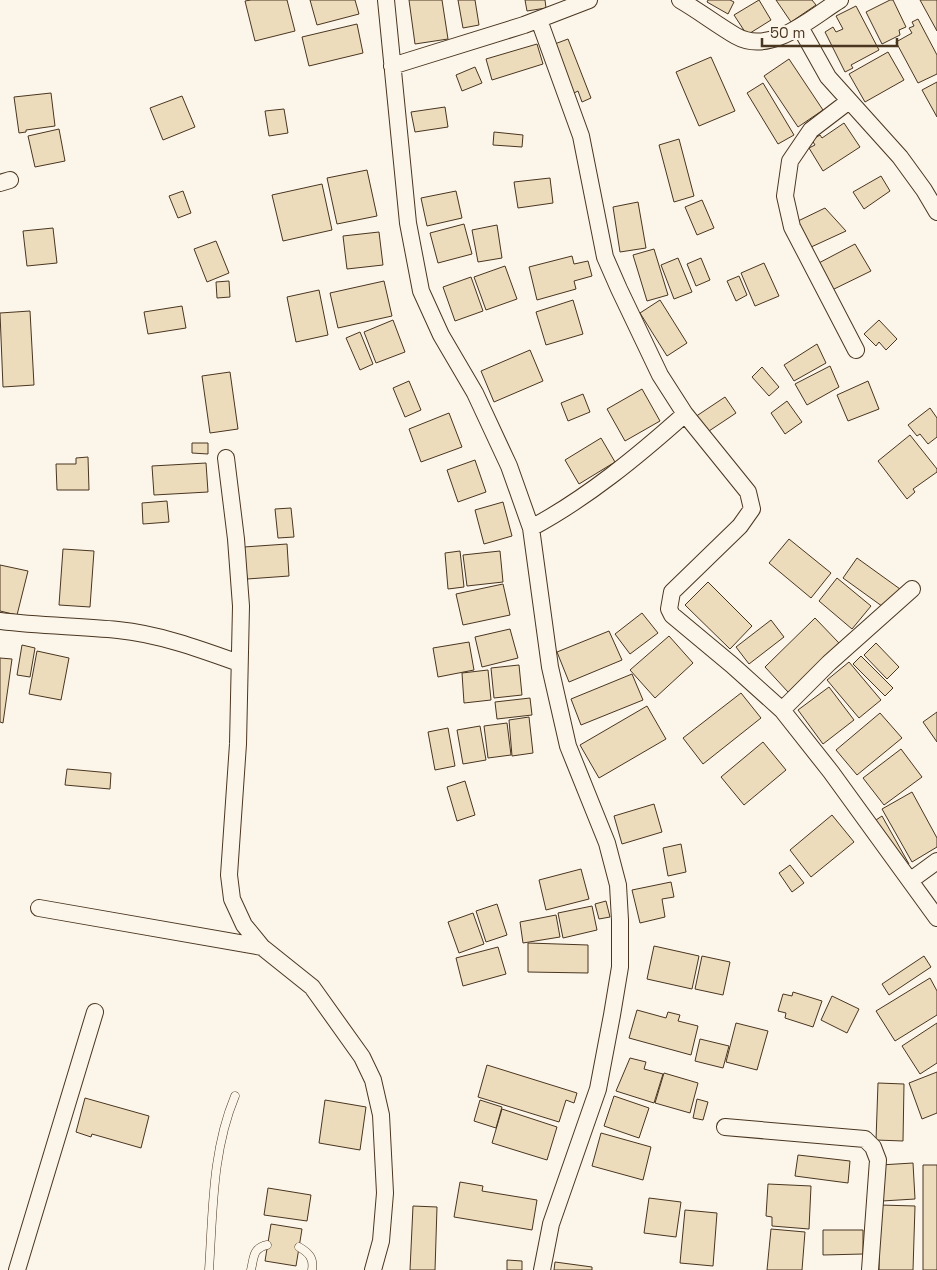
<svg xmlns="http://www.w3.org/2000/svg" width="937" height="1270" font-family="'Space Grotesk',sans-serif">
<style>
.building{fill:#ecdcbc;stroke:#4a3520}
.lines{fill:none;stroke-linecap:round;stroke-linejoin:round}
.service-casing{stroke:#4a3520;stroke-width:9}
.minor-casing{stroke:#4a3520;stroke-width:18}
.service{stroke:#fbf6e9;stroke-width:8}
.minor{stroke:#fbf6e9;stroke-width:16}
</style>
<rect width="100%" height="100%" fill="#fbf6e9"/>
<path class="building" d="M251,0H287L295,31L255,41L245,1Z
M310,0H355L359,14L317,25Z
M409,0H442L448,39L415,44Z
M458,0H475L479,25L463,28Z
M525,0H545L546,8L527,11Z
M708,0H730L734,2L728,14L707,2Z
M759,0L771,20L747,35L734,15Z
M776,0H812L816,5L791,22Z
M890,0H893L906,27L899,30L900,35L882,44L866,12Z
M920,0H937V31Z
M856,6L879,50L851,65L853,68L845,72L825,32L833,27L836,32L843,29L836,16Z
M918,19L937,55V74L918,83L896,42L912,33L909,28L914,26L912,22Z
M357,24L363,53L309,66L302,37Z
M568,39L591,98L582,102L578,91L572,94L552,45Z
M537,44L543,64L492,80L486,59Z
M888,52L904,80L865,102L849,74Z
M711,57L735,111L699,126L676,72Z
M789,59L823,110L798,127L764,76Z
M475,67L482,83L462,91L456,75Z
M937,82V117L922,90Z
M763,83L794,135L778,144L747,93Z
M51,93L55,126L26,130V132L19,133L14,97Z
M182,96L195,127L163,140L150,108Z
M445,107L448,127L415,132L411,112Z
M284,109L288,133L269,136L265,111Z
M844,123L860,147L823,171L809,148L815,145L812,140L820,135L822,138Z
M59,129L65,161L35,167L28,136Z
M494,132L523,135L522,147L493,145Z
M679,139L694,196L674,202L659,145Z
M367,170L377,216L337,224L327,178Z
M881,176L890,191L864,209L853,192Z
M550,178L553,203L518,208L514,182Z
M322,184L332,230L283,241L272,195Z
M183,191L191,213L178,218L169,196Z
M456,191L462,218L427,226L421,198Z
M702,200L714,228L697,235L685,207Z
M638,202L646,248L620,252L613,207Z
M825,208L846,231L809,248L796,222Z
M464,224L472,254L438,263L430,233Z
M497,225L502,258L478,262L472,230Z
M53,228L57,263L27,266L23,231Z
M379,232L383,265L347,269L343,236Z
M216,241L229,273L207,282L194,249Z
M855,244L871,271L830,291L815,265Z
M654,249L668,295L647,301L633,255Z
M572,256L574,264L588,261L592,276L574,281L576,289L537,300L529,267Z
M678,258L692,292L674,299L661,265Z
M701,258L710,280L696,286L687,264Z
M764,263L779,296L755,306L741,273Z
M505,266L517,299L486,310L474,277Z
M739,276L747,295L736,301L727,281Z
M471,277L483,311L455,321L443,287Z
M229,281L230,297L217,298L216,282Z
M384,281L392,316L338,328L330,293Z
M319,290L328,335L296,342L287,297Z
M573,300L583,334L546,345L536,312Z
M660,300L687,343L667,356L640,313Z
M182,306L186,328L148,334L144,312Z
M30,311L34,385L3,387L0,313Z
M393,320L405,352L376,363L364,332Z
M879,320L897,339L886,350L879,342L876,346L864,334Z
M360,332L373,364L360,370L346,338Z
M817,344L826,363L794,381L784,365Z
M530,350L543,381L494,402L481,371Z
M830,366L839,387L807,405L795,384Z
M762,367L779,387L769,396L752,377Z
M230,372L238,429L210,433L202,376Z
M409,381L421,410L405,417L393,388Z
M868,381L879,409L848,421L837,395Z
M642,389L660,421L625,441L607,409Z
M583,394L590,412L568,421L561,403Z
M725,397L736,413L706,433L695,417Z
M787,401L802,422L785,434L771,413Z
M930,408L937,418V437L928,444L920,434L917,436L908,425Z
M449,413L462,447L421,462L409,429Z
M910,435L937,469V472L913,489L915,492L907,499L878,461Z
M601,438L615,462L579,484L565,460Z
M192,443H208V454L192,453Z
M88,457L89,490H57L56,464H76V458Z
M475,460L486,492L458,502L447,470Z
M206,463L208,492L154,495L152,466Z
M167,501L169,522L143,524L142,503Z
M503,502L512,536L484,544L475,510Z
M291,508L294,537L278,538L275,509Z
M789,539L831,573L811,598L769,563Z
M287,544L289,576L247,579L244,547Z
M63,549L94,551L90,607L59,605Z
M460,551L464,587L448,589L445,553Z
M500,551L503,582L467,586L463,555Z
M857,558L900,589L886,609L843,578Z
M0,565L28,571L17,615L0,611Z
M837,578L871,606L852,629L819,601Z
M708,582L752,626L730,649L685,605Z
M503,584L510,615L463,625L456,594Z
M642,613L658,633L630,654L615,634Z
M815,618L839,643L788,692L765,667Z
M771,620L784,637L749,664L736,647Z
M510,629L518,658L482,667L475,637Z
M609,631L622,660L569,682L557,652Z
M669,636L693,663L655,698L630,670Z
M469,642L474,670L438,677L433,648Z
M876,643L899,667L887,679L864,655Z
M22,645L35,648L30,677L17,675Z
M37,651L69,658L61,700L29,694Z
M861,656L893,688L885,696L853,664Z
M0,658L12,659L3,723L0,722Z
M849,662L881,700L859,718L827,680Z
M519,665L522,695L494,698L491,668Z
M488,670L491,700L464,703L462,673Z
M632,674L643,700L581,725L571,699Z
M829,687L854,720L823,744L798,710Z
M741,693L761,718L703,764L683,738Z
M530,698L532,715L497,719L495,702Z
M647,706L666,739L599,778L580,745Z
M937,712V742L923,722Z
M880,713L902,738L857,775L836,750Z
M529,717L533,753L512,756L509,720Z
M507,723L511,755L488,758L484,726Z
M480,726L486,760L463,764L457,730Z
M448,728L455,766L435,770L428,732Z
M763,742L786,770L744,805L721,777Z
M901,749L922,777L884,805L863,778Z
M67,769L111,773L110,789L65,785Z
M465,781L475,815L457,821L447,787Z
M912,792L937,838V847L912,862L882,809Z
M654,804L662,832L622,844L614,816Z
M832,815L854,842L811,877L790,850Z
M882,816L909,864L902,867L876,820Z
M681,844L686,872L668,876L663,848Z
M790,865L804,883L792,892L779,873Z
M581,869L589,899L546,910L539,880Z
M671,882L674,897L662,899L665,917L640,923L632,890Z
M606,901L610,917L599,919L595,904Z
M497,904L507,935L486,942L476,911Z
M592,906L597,930L563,938L558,913Z
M473,913L484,944L459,953L448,922Z
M556,915L560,937L523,943L520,922Z
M528,943L588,945V973L528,972Z
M654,946L699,956L692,989L647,979Z
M498,947L506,974L463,986L456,958Z
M702,956L730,962L723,995L695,989Z
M924,956L931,967L889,995L882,984Z
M930,978L937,991V1015L895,1041L876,1011Z
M793,992L822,1001L813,1027L785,1018L786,1013L778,1011L783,994L792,996Z
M832,996L859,1009L847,1033L821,1020Z
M637,1010L666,1018L668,1012L680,1015L678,1021L698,1026L691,1055L629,1038Z
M736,1023L768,1031L757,1070L726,1062Z
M937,1023V1063L920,1074L902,1046Z
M700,1039L729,1046L723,1068L695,1061Z
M630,1058L646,1062L644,1069L663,1074L654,1103L616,1091Z
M487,1065L577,1093L574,1103L566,1100L559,1122L478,1097Z
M937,1072V1113L922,1119L909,1083Z
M664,1073L698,1083L690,1113L655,1103Z
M878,1083L904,1084L903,1141L876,1140Z
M614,1096L649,1108L639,1138L604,1126Z
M85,1098L149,1116L141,1148L92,1134L91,1137L76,1132Z
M697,1099L708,1102L703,1120L693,1118Z
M325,1100L366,1107L360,1150L319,1143Z
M480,1100L502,1107L496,1128L474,1121Z
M502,1109L557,1127L547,1160L492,1143Z
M601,1133L651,1147L643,1180L592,1166Z
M798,1155L850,1161L848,1183L795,1176Z
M913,1163L915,1199L882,1201L880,1165Z
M923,1165H937V1270H923Z
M460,1182L483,1186L482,1191L537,1200L532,1230L454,1217Z
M768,1184L811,1186L809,1229L772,1226V1217L766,1216Z
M268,1188L311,1195L307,1221L264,1215Z
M649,1198L681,1202L676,1237L644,1233Z
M880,1205L915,1206L913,1270H879Z
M413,1206L437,1207L435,1270H410Z
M685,1210L717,1213L713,1266L680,1263Z
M271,1224L302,1229L296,1266L265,1261Z
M771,1229L805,1232L802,1270H767Z
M823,1230H863V1254L823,1255Z
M507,1260L522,1261V1270H507Z
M555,1262L592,1267V1270H554Z"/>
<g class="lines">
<g class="service-casing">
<path id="service" d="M299,1247C309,1253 314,1258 312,1270
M209,1270C213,1211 212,1151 235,1096
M251,1270C254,1257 253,1248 267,1245"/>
</g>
<g class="minor-casing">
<path id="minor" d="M386,0L408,223L421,291L441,335L475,393L509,466L531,528L550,667L568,746L607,843L618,885L620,920V967L612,1015L598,1089L551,1224L542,1270
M680,0C699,11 717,25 736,36C771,56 812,17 840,0
M539,20L581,136L605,257L619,289L660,375L685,414L748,492L752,509L740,526L672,592L669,609L672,615L732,665L782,710L831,772L937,918
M800,27L828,77L900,157L924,190L937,212
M392,66L524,25L589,0
M849,101L811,130L790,161L785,196L792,227L856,350
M0,183L10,180
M226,458L236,539L241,606L238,744L229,875L232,899L244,925L262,947L312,987L362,1057L373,1080L381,1115L385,1193L381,1241L373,1270
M531,528C587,498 638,456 685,414
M0,621C39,626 79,626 118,630C159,634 200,649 239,663
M782,710L829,663L912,589
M911,880L937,861
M39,908L262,947
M725,1127L865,1139L873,1147L878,1160L870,1270
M17,1270L95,1012"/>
</g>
<use href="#service" class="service"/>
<use href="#minor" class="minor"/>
</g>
<path d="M762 38v8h135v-8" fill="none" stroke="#4a3520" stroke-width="2.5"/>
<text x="770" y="38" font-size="15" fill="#4a3520" stroke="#fbf6e9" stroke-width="4" paint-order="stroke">50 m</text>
</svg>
